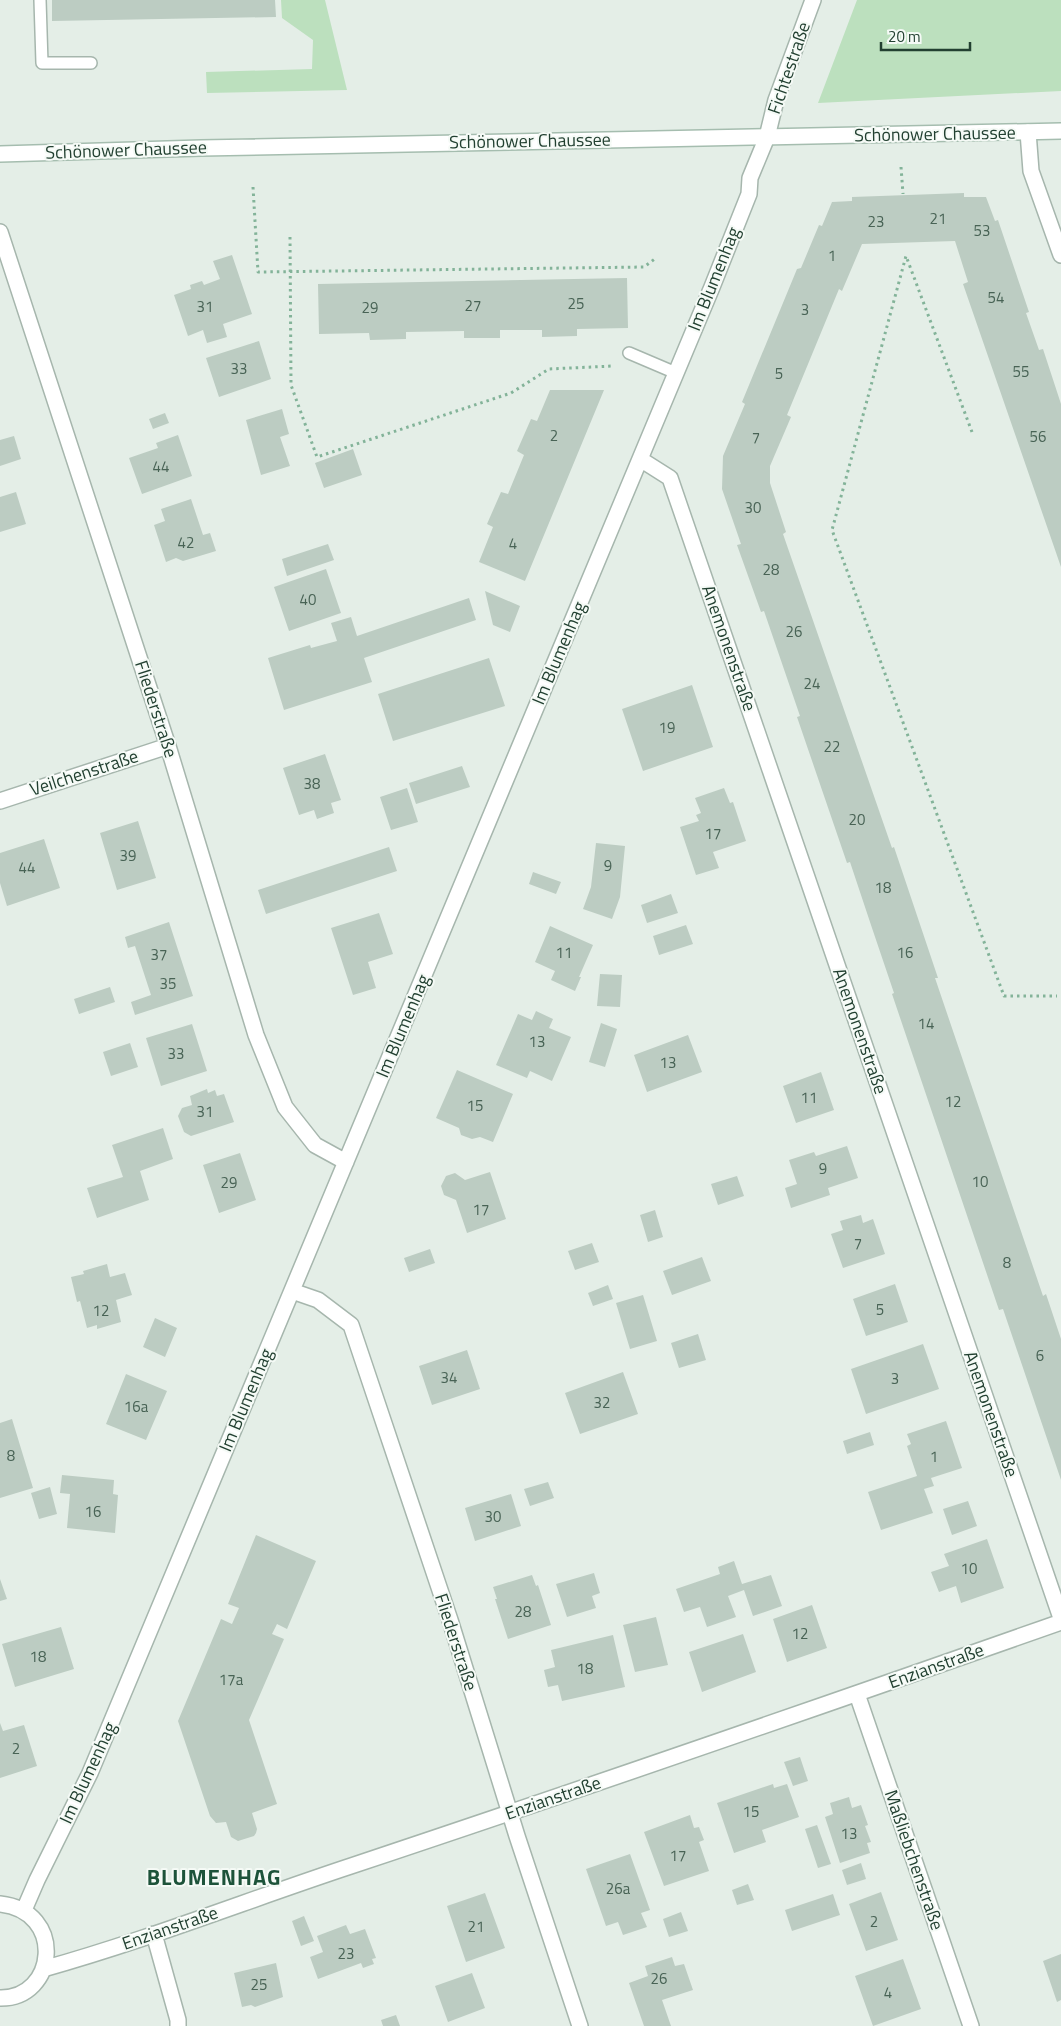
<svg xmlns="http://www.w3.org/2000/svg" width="1061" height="2026" font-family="'Titillium Web',sans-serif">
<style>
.green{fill:#bce0be}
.building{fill:#bcccc2}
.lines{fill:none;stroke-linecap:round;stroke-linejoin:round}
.service-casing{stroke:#a6b6ad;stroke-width:14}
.minor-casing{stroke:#a6b6ad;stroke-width:18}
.secondary-casing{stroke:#a5bdaf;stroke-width:18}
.path{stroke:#83b399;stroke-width:3;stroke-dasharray:2.5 4;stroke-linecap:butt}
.service{stroke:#fff;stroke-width:11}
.minor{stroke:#fff;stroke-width:15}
.secondary{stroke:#fff;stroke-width:15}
.labels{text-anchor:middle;stroke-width:4;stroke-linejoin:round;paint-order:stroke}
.number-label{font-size:15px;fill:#486355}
.street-label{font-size:18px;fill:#224031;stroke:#f5faf6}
.district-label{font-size:22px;font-weight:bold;letter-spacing:1px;fill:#1d533a;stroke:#f5faf6}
</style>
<rect width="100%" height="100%" fill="#e4eee7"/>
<path class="green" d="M281,0H325L347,90L207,93L206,72L312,69L313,40L282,18Z
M857,0H1061V91L818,103Z"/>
<path class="building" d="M52,0H275L276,17L52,21Z
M964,193V197H986L995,221L998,220L1029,312L1026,313L1039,350L1043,349L1061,404V567L963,284L968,282L955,241L862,244L842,291L839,289L787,415L791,417L770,466V483L786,532L783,534L892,848L894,847L938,978H935L1043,1296L1046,1294L1061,1339V1480L1003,1309L999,1310L892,994L894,993L872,928L850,862L847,863L797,717L800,716L764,611L761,612L737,545L741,544L722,489L723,456L745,404L742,402L797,269L801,268L819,225L822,226L832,202L852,201V197Z
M232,255L252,314L223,324L227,337L207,343L203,330L188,336L174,295L191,289L190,285L202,281L204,285L220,279L213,261Z
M627,278L628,328L577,329V336L542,337V330H500V338H464V331L406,332V339L370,340L369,333L319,334L318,284Z
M259,341L271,379L219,397L206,358Z
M550,390H604L525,581L479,562L493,527L487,524L501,492L508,494L524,455L517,451L531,419L537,421Z
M282,409L289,434L280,437L290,466L261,475L246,420Z
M165,413L169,423L153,429L149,419Z
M178,435L192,476L142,494L129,458L158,448L156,443Z
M14,436L21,459L0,466V440Z
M353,449L362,475L324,488L315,463Z
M16,492L26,524L0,532V497Z
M191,499L203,535L210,533L216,551L183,561L176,558L166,562L154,525L165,521L161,509Z
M328,544L334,560L287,576L282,559Z
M326,569L341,613L289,631L274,587Z
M485,591L520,606L510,632L493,625Z
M469,598L476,620L364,658L372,682L284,710L268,658L310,645L311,648L337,641L331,623L351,617L357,636Z
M489,658L505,706L393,741L378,694Z
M692,685L713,747L643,771L622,709Z
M325,754L341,800L331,803L334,813L317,819L314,810L299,815L283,768Z
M462,766L470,787L416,804L409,783Z
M407,788L418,822L391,830L380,797Z
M724,788L730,803L733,802L746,841L713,852L719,868L696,875L680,827L699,821L696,815L701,813L695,798Z
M138,821L156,878L117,890L100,833Z
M44,839L60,888L7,906L0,883V853Z
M596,843L625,846L620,897L612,919L583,909L591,887Z
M389,847L397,871L266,914L258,890Z
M533,872L561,882L556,894L529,884Z
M671,894L678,913L647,923L641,905Z
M379,913L393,954L368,962L376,988L353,995L331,928Z
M169,922L193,996L135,1015L131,1002L151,995L135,946L128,948L125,937Z
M686,925L693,944L659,955L653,936Z
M550,926L593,945L579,977H581L575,991L551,980L555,971L535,962Z
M600,974L622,975L620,1007L597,1006Z
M110,987L115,1002L79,1014L74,999Z
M536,1011L553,1019L549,1028L571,1037L552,1081L530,1071L527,1078L496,1065L518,1014L532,1020Z
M601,1023L617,1029L605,1067L589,1062Z
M192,1024L207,1071L161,1086L146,1038Z
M688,1035L702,1072L647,1092L634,1055Z
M130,1043L138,1067L111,1076L103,1052Z
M457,1070L513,1094L493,1142L480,1137L472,1139L461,1135L459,1128L436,1118Z
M821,1072L834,1110L796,1123L783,1086Z
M207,1089L208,1093L215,1090L217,1096L224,1094L234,1122L191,1136L184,1132L178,1116L182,1108L192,1105L190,1096Z
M163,1128L173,1159L140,1171L149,1200L97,1218L87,1188L123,1177L112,1145Z
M847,1146L858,1178L828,1188L830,1195L791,1208L785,1188L797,1184L789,1160L814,1152L816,1156Z
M240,1153L256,1200L219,1213L203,1165Z
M490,1172L506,1219L467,1233L456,1200L444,1195L441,1186L446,1176L455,1173L465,1180Z
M737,1176L744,1196L718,1205L711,1184Z
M655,1210L663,1237L648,1242L640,1215Z
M861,1215L863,1223L873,1219L885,1254L843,1268L831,1234L843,1230L840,1221Z
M592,1243L599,1262L575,1270L568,1251Z
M430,1249L435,1263L409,1272L404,1258Z
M702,1257L711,1281L672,1295L663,1271Z
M107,1264L110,1277L125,1273L132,1295L116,1300L121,1322L97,1329V1325L87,1328L80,1301L77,1302L71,1277L84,1274L83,1271Z
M895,1284L908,1322L866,1336L853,1299Z
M608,1285L613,1299L593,1306L588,1293Z
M643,1295L657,1341L630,1349L616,1303Z
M155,1318L177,1328L165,1357L143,1347Z
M698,1334L706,1360L679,1368L671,1343Z
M923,1344L939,1389L866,1414L851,1369Z
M467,1350L480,1389L432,1405L419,1366Z
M623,1372L638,1414L580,1434L565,1393Z
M126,1374L167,1391L146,1440L106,1424Z
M12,1419L33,1488L0,1498V1423Z
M946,1421L962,1468L931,1478L934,1486L924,1489L933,1513L881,1530L868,1492L917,1476L907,1446L911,1444L907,1434Z
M870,1432L874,1445L847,1454L843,1441Z
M62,1475L114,1480L113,1494L118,1495L115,1533L67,1528L70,1494L60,1493Z
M548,1482L554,1498L530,1506L524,1489Z
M50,1487L57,1514L39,1519L31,1493Z
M511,1494L521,1526L475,1541L465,1508Z
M968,1501L977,1526L952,1535L943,1509Z
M256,1535L316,1561L287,1629L277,1624L272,1634L284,1639L249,1720L277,1804L252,1813L257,1829L256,1833L254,1836L238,1841L231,1837L226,1822L216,1823L210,1816L178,1721L221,1619L232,1624L239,1608L228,1604Z
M987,1539L1004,1588L961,1603L956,1586L939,1592L931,1572L949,1566L944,1554Z
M734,1561L742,1584L771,1575L782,1606L753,1616L744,1590L728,1596L736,1617L707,1627L700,1607L684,1612L676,1589L720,1574L718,1567Z
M594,1573L600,1593L592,1596L596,1608L567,1617L556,1584Z
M532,1575L536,1586L538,1585L551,1625L508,1639L495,1599H497L493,1587Z
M0,1579L7,1599L0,1601Z
M812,1605L827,1648L787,1662L773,1619Z
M656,1617L668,1665L635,1672L623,1625Z
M61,1627L74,1669L15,1687L2,1644Z
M743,1634L756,1672L702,1692L689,1652Z
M613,1635L625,1687L562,1701L558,1685L548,1687L544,1670L555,1667L551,1650Z
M0,1723L3,1731L24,1725L37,1766L0,1778Z
M800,1757L808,1781L793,1786L784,1762Z
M773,1784L774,1788L787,1784L799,1817L762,1830L766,1842L734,1853L717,1803Z
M849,1797L852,1808L861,1805L868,1825L865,1826L871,1842L867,1843L870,1853L840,1863L825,1817L833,1814L830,1803Z
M690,1815L694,1828L699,1827L704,1840L699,1842L709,1871L664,1886L644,1832Z
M817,1825L831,1864L818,1868L805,1829Z
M630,1854L650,1910L641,1913L647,1927L623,1935L618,1922L606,1926L586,1869Z
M861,1863L866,1879L847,1885L842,1870Z
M748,1884L754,1900L737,1905L732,1890Z
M881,1892L898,1940L866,1951L849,1904Z
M485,1893L505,1948L466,1962L447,1906Z
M833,1894L840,1915L792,1931L785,1910Z
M681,1912L688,1931L669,1937L663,1919Z
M304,1916L314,1941L301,1946L292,1921Z
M346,1925L350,1934L365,1929L376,1958L372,1959L374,1964L363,1968L361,1963L318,1979L310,1957L323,1952L317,1936Z
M1061,1954V2000L1057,2002L1043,1961Z
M672,1957L675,1966L684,1964L693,1990L662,2000L671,2026H644L629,1983L648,1976L645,1966Z
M903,1959L921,2009L873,2026L855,1976Z
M276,1963L283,1997L255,2007L251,2005L242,2007L234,1973Z
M472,1973L485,2008L448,2022L435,1986Z
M396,2015L400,2026H383L381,2020Z"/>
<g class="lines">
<g class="service-casing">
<path id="service" d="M40,0L42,63H91
M629,353L676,373"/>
</g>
<g class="minor-casing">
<path id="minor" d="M1028,132L1031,171L1061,255
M0,232L168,746L256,1035L285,1107L315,1145L346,1162
M640,459L670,478L1061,1618
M0,801L168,746
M292,1291L318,1300L351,1325L450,1620L517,1836L580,2026
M857,1694L971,2026
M0,1904C66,1911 57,1999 0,1998
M24,1910L37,1880L90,1773L712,287L749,194L750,178L767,137L776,100L813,0
M154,1934L178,2020V2026
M43,1969C147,1940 248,1900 351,1866C588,1787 825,1705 1061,1622"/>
</g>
<g class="secondary-casing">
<path id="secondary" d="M0,154L201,148L1061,131"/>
</g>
<path class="path" d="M901,167L903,194
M253,187L258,272L644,267L656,258
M290,237L291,385L317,457L511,393L549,369L613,366
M972,432L906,256L832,530L1004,996H1057"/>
<use href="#service" class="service"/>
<use href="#minor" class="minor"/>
<use href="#secondary" class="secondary"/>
</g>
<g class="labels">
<g class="number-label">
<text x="938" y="224">21</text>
<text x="876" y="227">23</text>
<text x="982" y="236">53</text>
<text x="832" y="261">1</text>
<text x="996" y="303">54</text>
<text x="576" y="309">25</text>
<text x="473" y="311">27</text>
<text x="205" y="312">31</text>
<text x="370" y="313">29</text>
<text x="805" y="315">3</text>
<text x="239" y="374">33</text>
<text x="1021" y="377">55</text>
<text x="779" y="379">5</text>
<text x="554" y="441">2</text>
<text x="1038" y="442">56</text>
<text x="756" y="443">7</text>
<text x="161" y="472">44</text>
<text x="753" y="513">30</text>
<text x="186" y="548">42</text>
<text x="513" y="549">4</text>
<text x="771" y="575">28</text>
<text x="308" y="605">40</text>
<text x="794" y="637">26</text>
<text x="812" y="689">24</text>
<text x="667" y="733">19</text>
<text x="832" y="752">22</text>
<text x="312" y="789">38</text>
<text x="857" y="825">20</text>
<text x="713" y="839">17</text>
<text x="128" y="861">39</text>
<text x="608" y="871">9</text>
<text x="27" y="873">44</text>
<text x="883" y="893">18</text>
<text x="564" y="958">11</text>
<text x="905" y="958">16</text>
<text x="159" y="960">37</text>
<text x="168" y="989">35</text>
<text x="926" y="1029">14</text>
<text x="537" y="1047">13</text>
<text x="176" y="1059">33</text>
<text x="668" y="1068">13</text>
<text x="809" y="1103">11</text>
<text x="953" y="1107">12</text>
<text x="475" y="1111">15</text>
<text x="205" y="1117">31</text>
<text x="823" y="1174">9</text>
<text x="980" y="1187">10</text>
<text x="229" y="1188">29</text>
<text x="481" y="1215">17</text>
<text x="858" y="1249">7</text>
<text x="1007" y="1268">8</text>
<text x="880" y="1315">5</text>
<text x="101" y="1316">12</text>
<text x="1040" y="1361">6</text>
<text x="449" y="1383">34</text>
<text x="895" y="1384">3</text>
<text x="602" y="1408">32</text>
<text x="136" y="1412">16a</text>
<text x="11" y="1461">8</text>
<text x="934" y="1462">1</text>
<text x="93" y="1517">16</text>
<text x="493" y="1522">30</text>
<text x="969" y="1574">10</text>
<text x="523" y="1617">28</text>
<text x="800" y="1639">12</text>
<text x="38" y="1662">18</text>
<text x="585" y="1674">18</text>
<text x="231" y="1685">17a</text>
<text x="16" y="1754">2</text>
<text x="751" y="1817">15</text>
<text x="849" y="1839">13</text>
<text x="678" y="1861">17</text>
<text x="618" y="1894">26a</text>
<text x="874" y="1927">2</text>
<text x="476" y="1932">21</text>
<text x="346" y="1959">23</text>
<text x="659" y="1984">26</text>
<text x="259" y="1990">25</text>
<text x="888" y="1998">4</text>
</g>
<g class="street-label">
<text transform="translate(789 68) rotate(-71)" y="6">Fichtestraße</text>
<text transform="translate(935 134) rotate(-1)" y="6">Schönower Chaussee</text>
<text transform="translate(530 141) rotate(-1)" y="6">Schönower Chaussee</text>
<text transform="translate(126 150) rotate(-2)" y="6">Schönower Chaussee</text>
<text transform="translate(714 279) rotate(-68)" y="6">Im Blumenhag</text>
<text transform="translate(729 648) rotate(71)" y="6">Anemonenstraße</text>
<text transform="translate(559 653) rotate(-67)" y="6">Im Blumenhag</text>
<text transform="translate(156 709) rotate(72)" y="6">Fliederstraße</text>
<text transform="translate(84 773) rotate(-18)" y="6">Veilchenstraße</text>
<text transform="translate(403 1026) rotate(-67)" y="6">Im Blumenhag</text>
<text transform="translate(860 1031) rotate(71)" y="6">Anemonenstraße</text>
<text transform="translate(246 1400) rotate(-67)" y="6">Im Blumenhag</text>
<text transform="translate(991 1414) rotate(71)" y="6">Anemonenstraße</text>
<text transform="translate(456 1642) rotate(72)" y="6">Fliederstraße</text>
<text transform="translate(936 1666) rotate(-20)" y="6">Enzianstraße</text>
<text transform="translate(88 1773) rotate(-65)" y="6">Im Blumenhag</text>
<text transform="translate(553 1798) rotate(-19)" y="6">Enzianstraße</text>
<text transform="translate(914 1860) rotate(71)" y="6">Maßliebchenstraße</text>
<text transform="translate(170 1928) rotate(-19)" y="6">Enzianstraße</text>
</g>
<g class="district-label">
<text x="214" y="1885">BLUMENHAG</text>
</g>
</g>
<path d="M881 42v8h89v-8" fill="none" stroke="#224031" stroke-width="2.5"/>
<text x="888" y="42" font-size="15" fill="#224031" stroke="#f5faf6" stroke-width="4" paint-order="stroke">20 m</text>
</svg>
